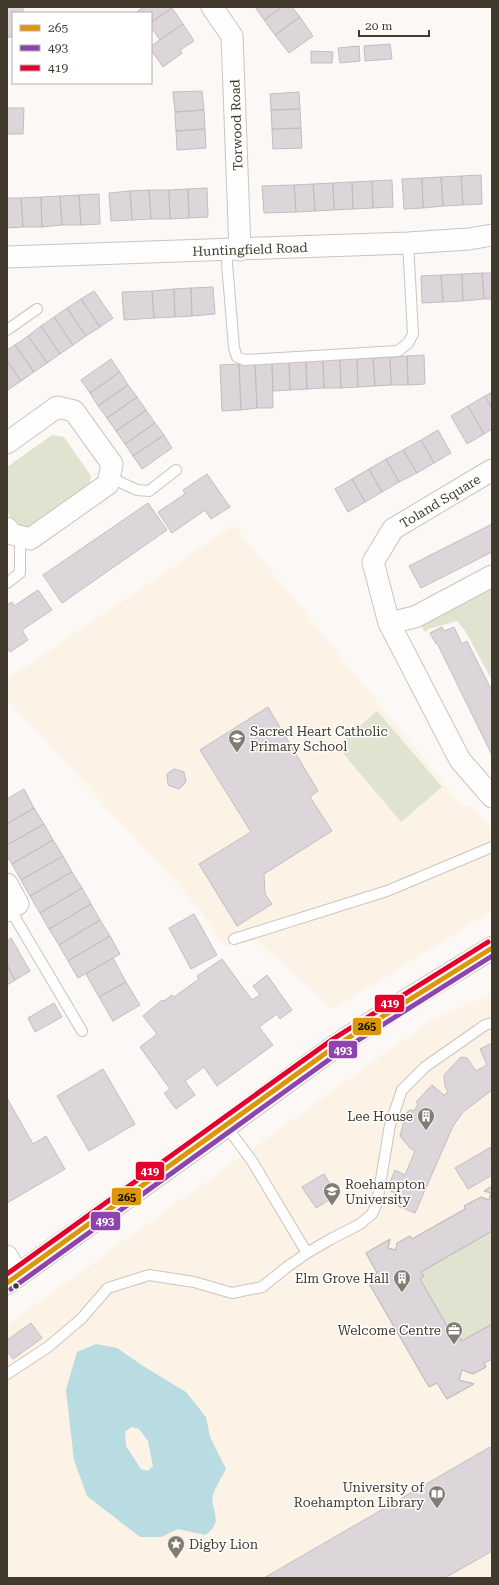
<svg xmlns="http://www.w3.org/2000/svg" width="499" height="1585" font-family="'Roboto Serif',serif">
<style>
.education{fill:#fcf2e6}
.green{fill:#e1e3d1}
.water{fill:#b9dbe2;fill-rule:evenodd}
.building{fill:#dcd5da;stroke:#c3bdc0}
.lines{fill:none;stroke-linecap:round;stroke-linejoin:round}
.lane-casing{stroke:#cac5be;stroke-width:12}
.street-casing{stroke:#cac5be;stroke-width:23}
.highway-casing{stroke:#cac5be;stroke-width:24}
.lane{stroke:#fefefe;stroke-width:10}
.street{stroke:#fefefe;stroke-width:21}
.highway{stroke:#fefefe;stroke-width:22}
.bus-1-casing{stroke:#fff;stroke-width:8}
.bus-2-casing{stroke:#fff;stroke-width:8}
.bus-3-casing{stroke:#fff;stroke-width:8}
.bus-1{stroke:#dc9607;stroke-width:5}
.bus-2{stroke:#8e44ad;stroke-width:5}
.bus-3{stroke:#e4002b;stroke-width:5}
.bus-dot{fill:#413a2d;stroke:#fff;stroke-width:1.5}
.labels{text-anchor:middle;stroke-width:3;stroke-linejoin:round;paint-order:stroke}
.street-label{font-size:13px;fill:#413a2d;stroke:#fff}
.poi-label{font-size:13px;fill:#413a2d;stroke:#fff;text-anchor:end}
.line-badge{stroke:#fff;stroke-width:1.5}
.badge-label{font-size:11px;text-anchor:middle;font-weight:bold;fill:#fff}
.pale-badge-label{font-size:11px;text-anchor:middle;font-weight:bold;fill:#111}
</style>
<rect width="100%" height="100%" fill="#fbf8f5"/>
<path class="education" d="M234,525L462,806H472L492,830V911L333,1009L256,940L224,946L199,908L7,699V680Z
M492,994V1578H7V1325L430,1021Z"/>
<path class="green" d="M52,435L64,437L91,476L89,487L29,530L17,526L7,511V467Z
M492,576V680L465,631L457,621L429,629L425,632L415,617Z
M377,711L442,787L401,822L337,746Z
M492,1231V1324L462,1341L460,1337L455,1340L420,1279L424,1276L421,1272Z"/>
<path class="water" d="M96,1344L117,1348L143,1366L186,1392L206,1417L210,1437L226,1469C222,1477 216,1486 213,1495C209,1509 226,1521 205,1535L178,1529L161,1537H140L87,1496L74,1460L66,1390L77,1352ZM131,1427L139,1429L148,1441L153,1466L148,1471L141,1469L126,1446L125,1432Z"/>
<path class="building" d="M7,7H23V13H13V37H7Z
M144,7H171L172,8L151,22V13H135Z
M255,7H282L264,20Z
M282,7H292L300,17L275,35L264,20Z
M172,8L183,24L160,40L151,27V22Z
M300,17L313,36L289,53L275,35Z
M183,24L194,41L180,50L182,53L163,67L151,50V46Z
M390,44L392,59L365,61L364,46Z
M359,46L360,61L340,63L338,48Z
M311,51L333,52L332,63H311Z
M202,91L204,110L175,112L173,92Z
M299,92L300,109L271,110L270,94Z
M7,108H24L23,134H7Z
M300,109L301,128L272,129L271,110Z
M204,110L205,129L176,131L175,112Z
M301,128L302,148L273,149L272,129Z
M205,129L206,148L177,150L176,131Z
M481,175L482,204L463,205L461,176Z
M461,176L463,205L443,206L441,177Z
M441,177L443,206L423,208L422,178Z
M422,178L423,208L404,209L402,179Z
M392,180L393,207L373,208L372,181Z
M372,181L373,208L353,209L352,182Z
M352,182L353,209L334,210L333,183Z
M333,183L334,210L315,211L313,184Z
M313,184L315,211L296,212L294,185Z
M294,185L296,212L264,213L262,186Z
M207,188L208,217L189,218L188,189Z
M188,189L189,218L170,219L169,190Z
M149,190L151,219L132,220L130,191Z
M149,190H169L170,219H151Z
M130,191L132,220L111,221L109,193Z
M99,194L100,224L81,225L79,195Z
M79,195L81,225H62L60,196Z
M60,196L62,225L42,227L41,197Z
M41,197L42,227H23L21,198Z
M7,198H21L23,227L7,228Z
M482,273L484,299L463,301L462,274Z
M482,273H492V299H484Z
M462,274L463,301L443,302L441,275Z
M441,275L443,302L422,303L421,276Z
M213,287L215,314L192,316L191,288Z
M191,288L192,316L175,317L174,289Z
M174,289L175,317L154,318L152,291Z
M94,291L113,318L100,327L81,299Z
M152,291L154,318L124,320L122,292Z
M81,299L100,327L86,336L67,308Z
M67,308L86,336L73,345L54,317Z
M54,317L73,345L60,354L41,326Z
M41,326L60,354L47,363L28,336Z
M28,336L47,363L34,372L15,345Z
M15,345L34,372L21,381L7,361V350Z
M424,355L425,384L408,385L407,356Z
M407,356L408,385H391L390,357Z
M390,357L391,385L375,386L373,358Z
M357,358H373L375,386L358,387Z
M357,358L358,387L341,388L340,359Z
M111,359L120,372L90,393L81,380Z
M340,359L341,388H324L323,360Z
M323,360L324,388L307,389L306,361Z
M7,361L21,381L8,390L7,389Z
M306,361L307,389L290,390L289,362Z
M289,362L290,390L273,391L272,363Z
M255,363H272L273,408H257Z
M255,363L257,408L241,410L239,364Z
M239,364L241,410L222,411L220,365Z
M120,372L128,385L98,406L90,393Z
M128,385L137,397L107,418L98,406Z
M492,392V408L485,396Z
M485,396L492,408V429L484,434L468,406Z
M137,397L146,410L116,431L107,418Z
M468,406L484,434L467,444L451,416Z
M146,410L155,423L125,444L116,431Z
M155,423L164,435L133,456L125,444Z
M438,430L451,453L434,463L421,440Z
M164,435L172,448L142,469L133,456Z
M421,440L434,463L417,473L403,450Z
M403,450L417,473L399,482L386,459Z
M386,459L399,482L382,492L369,469Z
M369,469L382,492L365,502L352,479Z
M207,474L230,507L211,519L205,510L172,533L158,512L185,494L183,490Z
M352,479L365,502L348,512L335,489Z
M148,503L167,530L62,603L43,575Z
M492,524V552L421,588L409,566Z
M38,590L52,610L22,630L28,640L10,652L7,647V605L12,602L14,606Z
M442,627L444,631L454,627L462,644L467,641L492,691V755L437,643L436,644L430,633Z
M268,707L318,791L310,797L332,831L264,874L265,894L272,904L237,926L199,864L251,832L200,750Z
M174,769L184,772L186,782L179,789L168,785L167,774Z
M24,789L34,808L7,824V799Z
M34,808L44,824L7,845V824Z
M44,824L53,840L12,864L7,856V845Z
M53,840L63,856L21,880L12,864Z
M63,856L72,872L30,896L21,880Z
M72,872L82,888L40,913L30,896Z
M82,888L91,904L49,929L40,913Z
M91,904L100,920L59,945L49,929Z
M194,914L217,955L191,969L169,928Z
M100,920L110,936L68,961L59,945Z
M110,936L120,954L78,978L68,961Z
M11,938L30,971L15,980L7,965V941Z
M113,958L126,982L99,997L86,974Z
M222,959L252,1000L260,995L253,986L267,975L292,1010L280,1019L277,1014L259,1027L273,1045L217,1086L204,1067L185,1081L195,1095L176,1109L164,1093L170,1089L140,1047L157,1034L143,1016L162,1000L164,1001L172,995L174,997L199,979L197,976Z
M7,965L15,980L7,985Z
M126,982L140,1005L113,1021L99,997Z
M54,1003L62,1017L35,1032L28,1018Z
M492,1043V1090L463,1112L453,1126L415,1213L391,1203L395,1193L387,1189L395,1170L405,1175L415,1151L410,1148L400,1136L406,1113L410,1110L414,1111L418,1104L416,1102L432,1085L444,1095L448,1092L445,1086L444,1075L461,1057L467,1058L476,1071L487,1065L480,1049Z
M103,1069L135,1124L89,1151L57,1096Z
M7,1098L33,1144L46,1136L65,1169L7,1203Z
M491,1147L492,1175L468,1189L455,1168Z
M324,1174L337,1195L316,1208L302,1187Z
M492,1186V1231L421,1272L424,1276L420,1279L455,1340L460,1337L462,1341L492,1324V1359L484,1363L486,1367L473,1374L462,1370L459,1380L474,1384L447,1399L437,1383L429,1387L367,1280L377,1273L366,1253L390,1239L388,1248L396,1250L397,1243L410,1236L412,1239L465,1209L464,1206L481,1197L489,1200L491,1193L484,1191Z
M492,1186V1231L421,1272L424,1276L420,1279L455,1340L460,1337L462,1341L492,1324V1359L484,1363L486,1367L473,1374L462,1370L459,1380L474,1384L447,1399L437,1383L429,1387L367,1280L377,1273L366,1253L390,1239L388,1248L396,1250L397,1243L410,1236L412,1239L465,1209L464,1206L481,1197L489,1200L491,1193L484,1191Z
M31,1323L42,1338L13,1359L7,1351V1340Z
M490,1447L492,1451V1551L445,1578H264Z"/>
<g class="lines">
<g class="lane-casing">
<path id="lane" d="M226,251L234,348L237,357L245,360L398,351L408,343L413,334L408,243
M7,330L37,309
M109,477L137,490L149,491L176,470
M7,583L20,573V537
M10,909L82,1031
M234,939L387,891L492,847
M307,1253L331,1239L360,1224L372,1214L377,1203L390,1125L402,1090L425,1067L485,1025L492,1023
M7,1374L48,1347L81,1319L108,1288L149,1275L194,1282L232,1293L262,1287L287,1267L307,1253L252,1161L226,1126"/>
</g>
<g class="street-casing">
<path id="street" d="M212,7L232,36L240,250
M7,257L408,243L469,239L492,235
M7,443L57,407L74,411L112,464L108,484L30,539L12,534L7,528
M492,470L393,529L373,562L389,623L415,617L492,576
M389,623L460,760L492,797
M7,884L18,904L7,911
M7,1256L18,1275"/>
</g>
<g class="highway-casing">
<path id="highway" d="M7,1283L226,1126L337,1045L396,1007L492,948"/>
</g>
<use href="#lane" class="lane"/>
<use href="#street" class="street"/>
<use href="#highway" class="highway"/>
<g class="bus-1-casing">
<path id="bus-1" d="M7,1283L337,1045L492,948"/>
</g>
<g class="bus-2-casing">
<path id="bus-2" d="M11,1289L341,1051L492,956"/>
</g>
<g class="bus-3-casing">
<path id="bus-3" d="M7,1274L333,1039L488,942"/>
</g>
<use href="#bus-1" class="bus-1"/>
<use href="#bus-2" class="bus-2"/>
<use href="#bus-3" class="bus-3"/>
</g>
<defs>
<g id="school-pin" transform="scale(0.9)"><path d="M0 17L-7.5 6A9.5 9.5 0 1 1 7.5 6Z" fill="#827c73" stroke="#fff"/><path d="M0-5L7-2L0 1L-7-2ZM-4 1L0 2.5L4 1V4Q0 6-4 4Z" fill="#fff"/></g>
<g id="building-pin" transform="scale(0.9)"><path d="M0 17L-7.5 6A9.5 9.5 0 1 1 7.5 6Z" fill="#827c73" stroke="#fff"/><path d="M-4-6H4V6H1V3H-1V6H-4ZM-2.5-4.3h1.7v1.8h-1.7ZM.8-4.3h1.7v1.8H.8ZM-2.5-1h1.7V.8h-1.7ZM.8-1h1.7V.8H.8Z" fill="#fff"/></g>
<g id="university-pin" transform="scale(0.9)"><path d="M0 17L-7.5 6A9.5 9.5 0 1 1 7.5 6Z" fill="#827c73" stroke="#fff"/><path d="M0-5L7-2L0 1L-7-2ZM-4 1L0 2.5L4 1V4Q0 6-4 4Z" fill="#fff"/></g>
<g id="office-pin" transform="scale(0.9)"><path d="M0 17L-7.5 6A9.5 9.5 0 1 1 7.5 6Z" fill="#827c73" stroke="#fff"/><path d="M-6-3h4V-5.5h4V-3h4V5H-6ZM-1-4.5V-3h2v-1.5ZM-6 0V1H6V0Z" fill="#fff"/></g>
<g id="library-pin" transform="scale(0.9)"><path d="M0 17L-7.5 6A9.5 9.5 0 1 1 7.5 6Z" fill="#827c73" stroke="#fff"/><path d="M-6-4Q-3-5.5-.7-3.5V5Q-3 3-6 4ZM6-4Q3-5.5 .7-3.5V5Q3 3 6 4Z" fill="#fff"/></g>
<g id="sight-pin" transform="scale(0.9)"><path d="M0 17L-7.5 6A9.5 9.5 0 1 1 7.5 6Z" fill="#827c73" stroke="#fff"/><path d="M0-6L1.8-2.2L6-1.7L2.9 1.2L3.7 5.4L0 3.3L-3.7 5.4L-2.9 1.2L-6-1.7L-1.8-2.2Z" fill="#fff"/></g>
</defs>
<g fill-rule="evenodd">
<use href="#school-pin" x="237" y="738"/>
<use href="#building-pin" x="426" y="1116"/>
<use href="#university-pin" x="332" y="1191"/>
<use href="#building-pin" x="402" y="1278"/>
<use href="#office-pin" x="454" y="1330"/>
<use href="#library-pin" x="437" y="1494"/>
<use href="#sight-pin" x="176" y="1544"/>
</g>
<circle class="bus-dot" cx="16" cy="1286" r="3.5"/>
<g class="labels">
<g class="street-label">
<text transform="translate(236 125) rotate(-92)" y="5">Torwood Road</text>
<text transform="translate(250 249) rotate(-2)" y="5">Huntingfield Road</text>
<text transform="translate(440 501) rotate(-31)" y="5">Toland Square</text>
</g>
<g class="poi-label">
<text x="250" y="736" text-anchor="start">Sacred Heart Catholic<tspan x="250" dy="15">Primary School</tspan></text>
<text x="413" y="1121">Lee House</text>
<text x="345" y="1189" text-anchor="start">Roehampton<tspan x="345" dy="15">University</tspan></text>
<text x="389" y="1283">Elm Grove Hall</text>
<text x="441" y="1335">Welcome Centre</text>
<text x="424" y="1492">University of<tspan x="424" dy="15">Roehampton Library</tspan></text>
<text x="189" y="1549" text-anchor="start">Digby Lion</text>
</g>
</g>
<g class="line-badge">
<rect x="374" y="994" width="31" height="19" rx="4" fill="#e4002b"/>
<rect x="352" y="1017" width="30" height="19" rx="4" fill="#dc9607"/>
<rect x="328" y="1040" width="30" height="19" rx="4" fill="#8e44ad"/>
<rect x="135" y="1161" width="30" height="20" rx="4" fill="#e4002b"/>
<rect x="111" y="1187" width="31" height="19" rx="4" fill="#dc9607"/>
<rect x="90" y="1211" width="31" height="20" rx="4" fill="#8e44ad"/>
</g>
<g class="badge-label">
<text x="390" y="1007">419</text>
<text x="343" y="1054">493</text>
<text x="150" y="1175">419</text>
<text x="105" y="1225">493</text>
</g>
<g class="pale-badge-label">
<text x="367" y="1030">265</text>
<text x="127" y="1201">265</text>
</g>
<rect width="499" height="1585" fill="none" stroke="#413a2d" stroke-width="16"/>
<rect x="12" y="12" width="140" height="72" fill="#ffffff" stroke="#b3b0ab"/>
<rect x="20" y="25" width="20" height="6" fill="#dc9607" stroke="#b3b0ab"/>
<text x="48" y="32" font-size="12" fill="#413a2d">265</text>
<rect x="20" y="45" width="20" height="6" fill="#8e44ad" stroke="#b3b0ab"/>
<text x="48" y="52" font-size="12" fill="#413a2d">493</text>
<rect x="20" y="65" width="20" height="6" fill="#e4002b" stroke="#b3b0ab"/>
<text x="48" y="72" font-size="12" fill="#413a2d">419</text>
<path d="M359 30v6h70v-6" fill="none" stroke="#413a2d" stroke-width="2"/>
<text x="365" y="30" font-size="12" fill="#413a2d" stroke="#ffffff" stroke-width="3" paint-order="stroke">20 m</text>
</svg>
